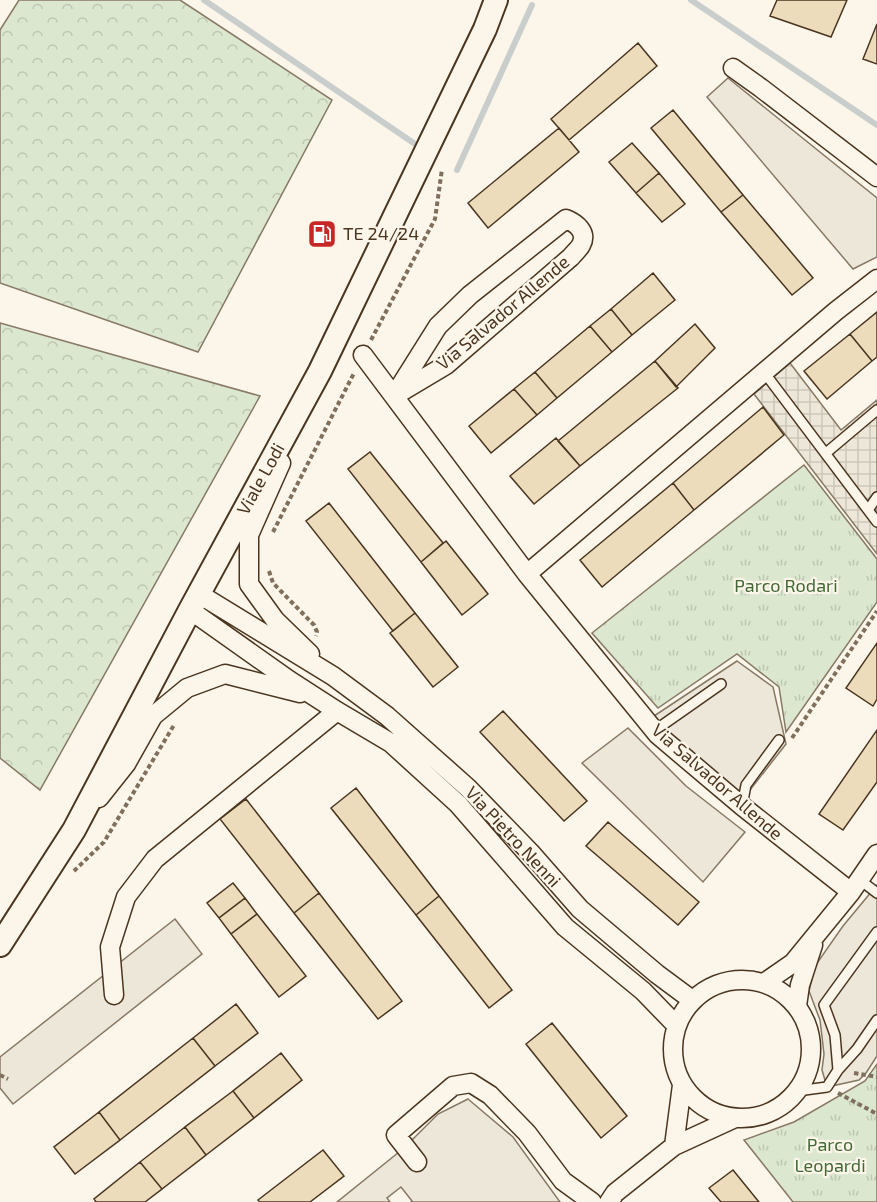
<svg xmlns="http://www.w3.org/2000/svg" width="877" height="1202" font-family="'Exo 2',sans-serif">
<style>
.forest{fill:url(#forest-crowns);stroke:#887966;stroke-width:1.5}
.park{fill:url(#park-tufts);stroke:#887966;stroke-width:1.5}
.parking{fill:#ede7d9;stroke:#887966;stroke-width:1.5}
.plaza{fill:url(#plaza-grid);stroke:#887966;stroke-width:1.5}
.lines{fill:none;stroke-linecap:round;stroke-linejoin:round}
.stream{stroke:#c9cecd;stroke-width:6}
.building{fill:#ecdcbc;stroke:#4a3520;stroke-width:1.5}
.service-casing{stroke:#4a3520;stroke-width:12}
.minor-casing{stroke:#4a3520;stroke-width:21}
.tertiary-casing{stroke:#4a3520;stroke-width:26}
.path{stroke:#7f6f5c;stroke-width:4;stroke-dasharray:4.5 3;stroke-linecap:butt}
.service{stroke:#fbf6e9;stroke-width:9}
.minor{stroke:#fbf6e9;stroke-width:18}
.tertiary{stroke:#fbf6e9;stroke-width:22}
.labels{text-anchor:middle;stroke-width:4.5;stroke-linejoin:round;paint-order:stroke}
.poi-label{font-size:18px;fill:#4a3520;stroke:#fbf6e9;text-anchor:start}
.street-label{font-size:18px;fill:#4a3520;stroke:#fbf6e9}
.park-label{font-size:18px;fill:#436837;stroke:#fbf6e9}
</style>
<defs>
<pattern id="forest-crowns" width="20" height="18" patternUnits="userSpaceOnUse" patternTransform="scale(1.5)"><rect width="20" height="18" fill="#dce7d0"/><path d="M2 6a3 3 0 1 1 6 0M12 15a3 3 0 1 1 6 0" fill="none" stroke="#bec7b2"/></pattern>
<pattern id="park-tufts" width="24" height="20" patternUnits="userSpaceOnUse" patternTransform="scale(1.5)"><rect width="24" height="20" fill="#dce7d0"/><path d="M3 7l-1-3M5 7V3M7 7l1-3M15 17l-1-3M17 17v-4M19 17l1-3" fill="none" stroke="#bec7b2"/></pattern>
<pattern id="plaza-grid" width="8" height="8" patternUnits="userSpaceOnUse" patternTransform="scale(1.5)"><rect width="8" height="8" fill="#ede7d9"/><path d="M0 4h8M4 0v8" fill="none" stroke="#cdc7ba"/></pattern>
</defs>
<rect width="100%" height="100%" fill="#fbf6e9"/>
<path class="forest" d="M19,0H180L332,100L198,352L0,283V30Z
M0,323L260,396L40,790L0,758Z"/>
<path class="park" d="M804,465L877,559V602L786,732L779,687L737,654L658,708L592,633Z
M877,1064V1202H793L744,1140L794,1122L865,1081Z"/>
<path class="parking" d="M728,78L877,198V257L853,269L707,97Z
M737,661L773,687L786,744L743,799L689,754L654,716Z
M628,728L686,786L745,832L703,882L582,763Z
M877,885V1056L866,1073L859,1080L827,1087L822,1070L824,1054L820,1020L809,991L815,966L843,926Z
M175,919L202,954L13,1104L0,1088V1057Z
M468,1099L513,1137L560,1202H411L412,1201L401,1187L387,1198L390,1202H337L404,1148L438,1114Z"/>
<path class="plaza" d="M790,363L841,430L877,400V554L754,394Z"/>
<g class="lines">
<path class="stream" d="M204,0L415,144
M691,0L877,125
M457,170L532,5"/>
</g>
<path class="building" d="M777,0H847L831,37L770,16Z
M877,24V64L863,59Z
M638,43L657,66L569,140L551,119Z
M673,110L743,195L721,212L651,128Z
M559,128L579,152L488,228L468,203Z
M632,143L659,173L636,193L609,162Z
M659,173L685,204L662,222L636,193Z
M743,195L813,278L792,295L721,212Z
M653,273L675,300L632,335L611,309Z
M611,309L632,335L612,352L590,326Z
M877,312V357L872,361L850,334Z
M695,324L715,348L676,387L655,361Z
M590,326L612,352L557,398L535,372Z
M850,334L872,361L827,399L804,371Z
M655,361L678,388L580,466L558,441Z
M535,372L557,398L537,415L514,389Z
M514,389L537,415L491,453L469,426Z
M763,407L784,435L694,510L673,483Z
M556,438L580,466L534,504L510,476Z
M370,452L443,543L421,562L348,469Z
M673,483L694,510L602,587L580,560Z
M329,503L415,613L393,631L306,521Z
M446,541L488,594L462,615L421,562Z
M415,613L458,667L433,687L390,633Z
M877,643V699L873,706L846,688Z
M503,711L587,801L564,821L480,732Z
M877,730V782L843,830L819,814Z
M356,788L439,896L416,915L331,808Z
M246,799L319,893L294,913L220,819Z
M608,822L699,902L678,925L586,846Z
M233,883L245,898L219,918L207,903Z
M319,893L402,1001L378,1019L294,913Z
M439,896L512,990L489,1008L416,915Z
M245,898L257,914L231,934L219,918Z
M257,914L306,976L279,997L231,934Z
M236,1004L258,1033L215,1066L193,1038Z
M552,1023L627,1116L601,1138L526,1044Z
M193,1038L215,1066L120,1140L99,1112Z
M281,1053L302,1080L254,1118L233,1091Z
M233,1091L254,1118L206,1155L185,1127Z
M99,1112L120,1140L75,1174L54,1147Z
M185,1127L206,1155L162,1189L140,1162Z
M323,1150L344,1176L310,1202H260L258,1200Z
M140,1162L162,1189L145,1202H96L94,1199Z
M733,1170L759,1202H721L709,1188Z"/>
<g class="lines">
<g class="service-casing">
<path id="service" d="M770,380L877,522
M826,453L877,410
M868,510L877,497
M654,731L721,684
M742,806L746,785L779,740
M860,880L877,893
M838,1070L835,1035L824,1005L877,932
M797,1091L827,1087L838,1070L857,1049L877,1020"/>
</g>
<g class="minor-casing">
<path id="minor" d="M733,68L761,88L877,177
M566,219C576,223 588,232 581,245C579,249 574,253 571,257L446,365L394,396L438,326L470,295Z
M363,355L527,574L658,735L742,806L851,892
M281,463L249,535V584L275,620L310,654
M527,574L836,311L877,279
M199,594L333,676L387,716L468,788L530,852L580,909L657,974L692,1000
M190,610L289,680L337,711L391,743L458,804L565,927L643,991L676,1025
M99,798L126,764L153,716L187,688L225,674L300,693
M673 1049a69 69 0 1 1 138 0a69 69 0 1 1-138 0Z
M764,983L793,963L851,892L877,854
M114,995L110,947L126,897L155,859L337,711
M797,1006L800,985L813,945
M674,1146L682,1085
M417,1162L396,1135L453,1086L471,1083L490,1095L527,1133L563,1181L592,1202
M609,1202L615,1193L674,1146L735,1118"/>
</g>
<g class="tertiary-casing">
<path id="tertiary" d="M0,945L74,830L190,610L320,371L485,29L496,0"/>
</g>
<path class="path" d="M371,340L435,219L442,169
M273,532L354,373
M269,571L273,583L314,625L317,632L316,636
M792,738L877,611
M74,871L104,842L174,725
M854,1073L877,1077
M0,1075L8,1079
M838,1093L877,1114"/>
<use href="#service" class="service"/>
<use href="#minor" class="minor"/>
<use href="#tertiary" class="tertiary"/>
</g>
<defs>
<g id="fuel-square" transform="scale(1.5)"><rect x="-9" y="-9" width="18" height="18" rx="4" fill="#c62828" stroke="#fbf6e9"/><path d="M-5.5-6h7V0h2V4h1.3V-2.5L3-4.5l.8-.8L6-3V5H2.5V1h-1V6h-7ZM-4.2-4.7v3.2H.2V-4.7Z" fill="#fff"/></g>
</defs>
<g fill-rule="evenodd">
<use href="#fuel-square" x="322" y="234"/>
</g>
<g class="labels">
<g class="poi-label">
<text x="343" y="240">TE 24/24</text>
</g>
<g class="street-label">
<text transform="translate(503 313) rotate(-40)" y="6">Via Salvador Allende</text>
<text transform="translate(261 479) rotate(-61)" y="6">Viale Lodi</text>
<text transform="translate(717 782) rotate(41)" y="6">Via Salvador Allende</text>
<text transform="translate(513 837) rotate(47)" y="6">Via Pietro Nenni</text>
</g>
<g class="park-label">
<text x="786" y="592">Parco Rodari</text>
<text x="830" y="1151">Parco<tspan x="830" dy="21">Leopardi</tspan></text>
</g>
</g>
</svg>
